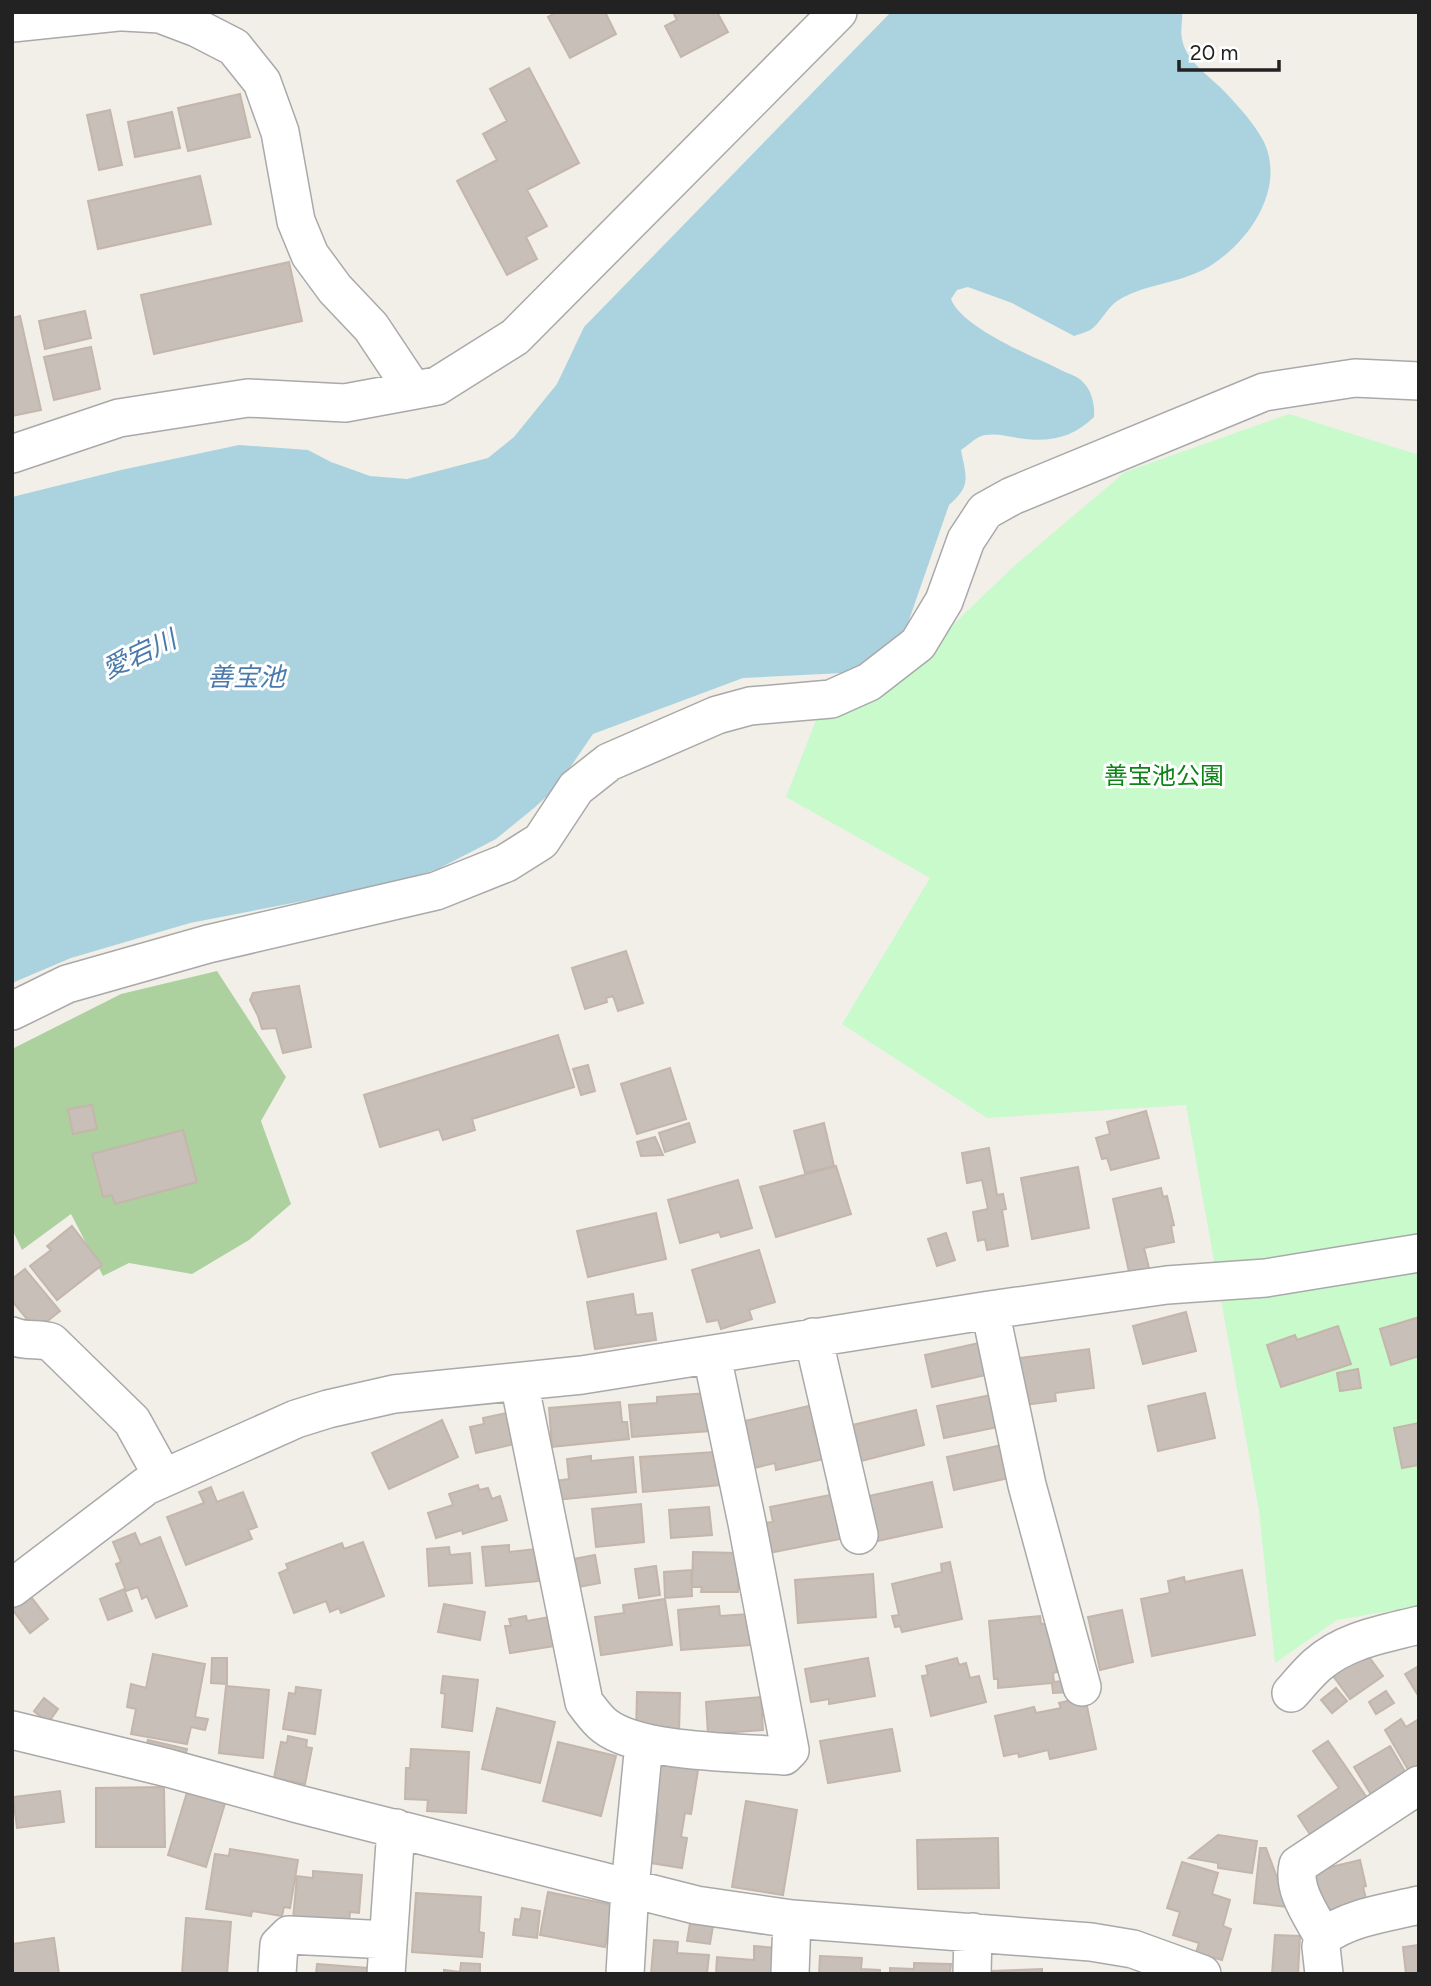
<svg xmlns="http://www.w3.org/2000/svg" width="1431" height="1986" font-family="Figtree,'Noto Sans JP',sans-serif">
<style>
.forest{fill:#add19e}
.park{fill:#c8facc}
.water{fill:#aad3df}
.building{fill:#c7bfb8;stroke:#c4b6ab;stroke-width:2}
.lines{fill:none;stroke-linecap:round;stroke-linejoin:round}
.minor-casing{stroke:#a9a9a9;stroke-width:40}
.minor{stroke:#fff;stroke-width:37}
.labels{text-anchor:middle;stroke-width:6;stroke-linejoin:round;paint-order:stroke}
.park-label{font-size:24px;fill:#0c8416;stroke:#fff}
.water-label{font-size:26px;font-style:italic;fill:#4a7aab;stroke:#fff}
</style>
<rect width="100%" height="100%" fill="#f2efe9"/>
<path class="forest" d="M217,971L286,1077L261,1121L291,1204L249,1240L192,1274L129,1263L103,1276L71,1214L22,1250L12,1229V1049L121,994Z"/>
<path class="park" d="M1289,414L1419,455V1606L1337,1620L1275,1663L1259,1511L1186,1105L987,1118L842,1024L930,878L786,797L820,710L909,667L1014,566L1125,472Z"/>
<path class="water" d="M891,12H1182C1183,21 1180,30 1182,39C1186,62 1210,76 1225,92C1239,107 1254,123 1264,142C1287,191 1245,248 1203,270C1177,283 1148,284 1122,298C1108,305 1104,318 1093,328C1088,332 1079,334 1074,336L1012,303L968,287L957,290L951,299C962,328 1032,356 1059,369C1066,373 1078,376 1083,382C1092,391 1095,405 1094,417C1073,438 1048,443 1018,438C1005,436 991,432 979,437C973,440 967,446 961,450C966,477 972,485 949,505L908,623L894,644L863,665L843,673L743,678L593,734L556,788L534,808L496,839L438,869L391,884L190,923L71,958L12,983V497L121,470L239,445L308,450L331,462L370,476L407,479L488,458L514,437L557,384L584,327Z"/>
<path class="building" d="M557,12H605L616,34L570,58L548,17Z
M673,12H717L728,32L681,57L665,26L677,20Z
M529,68L579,163L527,190L547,226L526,237L537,259L507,275L457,181L497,160L483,134L507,121L490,89Z
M240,94L250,137L188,151L178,108Z
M110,110L122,165L99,170L87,115Z
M172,112L180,148L135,157L128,122Z
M200,176L211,224L98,249L88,201Z
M289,262L302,321L154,354L141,295Z
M85,311L91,338L45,349L39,321Z
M20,316L41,410L12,416V318Z
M91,347L100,389L54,400L44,357Z
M626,951L643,1003L618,1011L613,996L606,998L607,1002L585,1009L572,968Z
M299,986L311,1047L283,1053L276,1028L262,1029L258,1016L250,1000L253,993Z
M558,1035L574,1087L472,1119L475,1130L443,1140L439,1129L380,1147L364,1095Z
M588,1065L595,1091L581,1095L573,1069Z
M670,1068L686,1119L637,1134L621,1084Z
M92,1105L97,1129L73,1134L68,1109Z
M1146,1111L1159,1158L1111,1170L1107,1158L1102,1159L1096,1138L1110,1134L1107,1122Z
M689,1123L695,1142L665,1152L659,1133Z
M824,1123L834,1166L805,1173L794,1131Z
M183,1130L197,1182L115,1204L112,1195L103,1197L92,1154Z
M655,1137L663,1155L641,1156L637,1142Z
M989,1148L997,1195L1003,1194L1006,1209L1002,1210L1008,1246L987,1250L985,1239L978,1241L973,1212L988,1209L982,1180L967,1183L962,1153Z
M836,1166L851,1214L776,1237L760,1187Z
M1078,1167L1089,1228L1032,1239L1021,1178Z
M738,1180L752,1228L721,1237L719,1232L680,1243L668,1200Z
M1161,1188L1163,1197L1167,1196L1174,1225L1171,1226L1174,1242L1144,1248L1151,1276L1131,1281L1113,1199Z
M656,1213L666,1259L588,1277L577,1231Z
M72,1226L102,1265L57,1300L30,1266L51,1250L47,1246Z
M946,1233L955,1260L937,1266L928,1239Z
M759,1250L775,1302L749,1310L752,1319L721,1329L718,1320L707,1322L692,1270Z
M25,1269L60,1311L36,1330L12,1301V1279Z
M633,1294L636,1315L652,1313L656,1340L595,1349L587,1302Z
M1186,1312L1196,1351L1143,1364L1133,1326Z
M1419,1317V1356L1391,1365L1380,1329Z
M1338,1326L1351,1364L1281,1387L1267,1345L1295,1335L1297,1340Z
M979,1343L986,1375L932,1387L925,1355Z
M1089,1349L1094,1388L1055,1393L1056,1401L1025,1405L1019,1358Z
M1358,1369L1361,1388L1340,1391L1337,1373Z
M706,1393L710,1431L632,1437L629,1405L657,1403V1397Z
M1205,1393L1215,1438L1158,1451L1148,1406Z
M991,1395L998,1427L944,1438L937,1406Z
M620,1402L622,1422H627L629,1439L552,1447L549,1408Z
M813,1405L817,1424L813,1425L815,1433L821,1431L828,1458L776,1470L775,1463L754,1468L743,1442L749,1441L745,1421Z
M916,1410L924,1445L857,1462L848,1426Z
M511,1412L518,1443L476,1453L470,1427L484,1424L483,1418Z
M442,1420L458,1457L389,1489L372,1453Z
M1419,1423V1465L1402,1468L1394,1428Z
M1002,1445L1009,1478L954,1490L947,1457Z
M714,1452L715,1467L720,1466L721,1485L643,1492L640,1457Z
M591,1456V1461L633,1457L636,1492L556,1500L554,1481L569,1479L567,1459Z
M932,1482L942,1527L873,1542V1516L869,1496Z
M478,1485L479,1490L488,1488L492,1499L500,1496L507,1520L463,1534L462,1530L436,1538L428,1513L453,1505L449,1494Z
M835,1486L845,1538L764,1554V1523L773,1522L770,1507L830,1495L828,1488Z
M211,1487L217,1502L243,1492L257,1527L248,1530L252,1539L186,1565L167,1517L204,1503L199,1492Z
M641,1504L644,1542L596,1547L592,1509Z
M709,1507L712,1535L671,1538L669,1510Z
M135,1533L140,1545L160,1537L187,1606L156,1618L147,1596L142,1599L138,1587L126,1591L116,1564L121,1562L113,1542Z
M363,1542L384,1596L341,1613L339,1608L330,1612L326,1601L294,1613L279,1573L288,1569L286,1564L342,1543L344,1549Z
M509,1545V1552L535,1549L538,1581L486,1586L482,1547Z
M449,1547L450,1555L470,1553L472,1583L429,1586L427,1549Z
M693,1552L739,1553L738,1592H701L702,1587H692Z
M595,1555L600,1583L573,1588L568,1560Z
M950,1562L962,1619L902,1632L900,1626L895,1627L892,1616L899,1615L892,1584L942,1572L941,1564Z
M656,1566L660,1595L639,1598L635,1569Z
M691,1570L692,1596L665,1598L664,1572Z
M1242,1570L1255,1635L1152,1656L1141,1599L1170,1593L1168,1581L1184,1577L1185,1582Z
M873,1574L876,1617L798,1623L795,1580Z
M124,1589L132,1611L108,1620L100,1599Z
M29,1594L48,1619L30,1633L12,1609V1607Z
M665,1599L672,1645L601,1655L595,1617L624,1613L623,1605Z
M444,1604L485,1612L480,1640L438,1632Z
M719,1606L720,1616L748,1614L750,1645L681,1650L678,1610Z
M1122,1610L1133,1662L1100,1670L1088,1617Z
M526,1616L527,1621L550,1617L555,1646L510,1653L505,1626H511L509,1619Z
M1040,1616L1041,1624L1052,1623L1057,1672L1053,1673L1054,1682L1070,1680L1071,1692L1053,1693L1052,1683L998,1688V1679H994L989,1621Z
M1364,1650L1383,1676L1350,1699L1331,1673Z
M153,1654L205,1664L195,1717L208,1719L205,1730L191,1727L187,1744L131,1734L136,1709L127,1707L131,1684L146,1688Z
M212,1658H227V1684L211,1683Z
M868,1658L875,1696L829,1704V1699L811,1702L805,1669Z
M957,1658L959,1665L966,1663L970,1678L979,1676L986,1702L931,1716L922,1676L928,1675L926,1666Z
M1419,1666V1697L1405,1674Z
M443,1676L478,1680L472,1731L442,1727L445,1694L441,1693Z
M226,1686L269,1690L263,1758L219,1753Z
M296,1687L321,1690L315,1734L283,1729L289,1693L295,1694Z
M1336,1688L1347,1701L1332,1713L1321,1700Z
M1386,1691L1394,1703L1376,1714L1369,1702Z
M637,1692L680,1693L679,1734H636Z
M761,1697L763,1730L708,1734L706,1702Z
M1085,1697L1096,1749L1050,1759L1048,1750L1019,1757L1018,1753L1004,1756L995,1716L1034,1707L1036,1713L1061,1708L1059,1703Z
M44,1698L58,1709L48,1723L34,1711Z
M497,1708L555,1722L540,1783L482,1769Z
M1401,1719L1406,1727L1419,1719V1775L1413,1778L1385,1730Z
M892,1729L900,1771L828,1783L820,1741Z
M288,1736L307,1740L306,1747L312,1748L305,1784L274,1778L281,1742L287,1743Z
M148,1740L187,1749L184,1760L145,1751Z
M1328,1741L1372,1805L1313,1839L1298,1816L1339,1788L1313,1751Z
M558,1742L616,1756L601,1816L543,1801Z
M1390,1746L1410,1780L1375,1801L1354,1767Z
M411,1749L469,1752L466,1813L427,1811L428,1800L405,1799L406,1768H410Z
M657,1757L699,1764L691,1814L685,1813L681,1837L687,1838L682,1868L650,1863L658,1814L649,1812Z
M164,1787L165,1847H96V1788Z
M188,1789L226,1800L206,1867L168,1855Z
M60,1791L64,1822L17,1828L13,1797Z
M746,1801L797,1810L783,1895L732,1887Z
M1218,1835L1257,1841L1252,1873L1218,1868V1863L1189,1858Z
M998,1838L999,1888L918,1889L917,1840Z
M1260,1848H1266L1288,1907L1254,1903Z
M230,1849L298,1860L290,1908L284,1907L282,1916L252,1911L251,1916L206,1909L215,1854L229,1856Z
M1360,1860L1366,1886L1363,1887L1367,1902L1319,1914L1310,1872Z
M1182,1862L1218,1873L1212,1894L1230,1900L1223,1926L1231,1929L1222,1960L1196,1953L1199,1943L1173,1935L1180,1912L1167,1908Z
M313,1871L362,1875L359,1913L350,1912L349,1923L293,1919L297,1876L313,1878Z
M548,1892L613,1905L605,1947L540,1935Z
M416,1893L481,1897L479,1932L484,1933L482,1957L412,1952Z
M522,1908L540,1911L537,1938L513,1935L515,1919L520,1920Z
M186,1918L231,1922L227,1974H182Z
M690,1923L713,1926L710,1944L687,1941Z
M1275,1935L1300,1936L1298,1974H1272Z
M54,1938L59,1974H12V1944Z
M654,1940L678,1942L677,1953L709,1955L707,1974H651Z
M1419,1945V1974H1406L1403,1947Z
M754,1946L777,1948L775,1974H716L717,1957L754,1960Z
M820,1956L862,1958L861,1969L880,1970V1974H819Z
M461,1963L480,1964V1974H444V1970L460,1972Z
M914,1963L951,1964L950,1974H890V1968L914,1969Z
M317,1964L368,1968L367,1974H316Z
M1042,1969V1974H991V1971Z"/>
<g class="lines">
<g class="minor-casing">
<path id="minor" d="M124,12L160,14L197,28L234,47L262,82L280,132L296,221L310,255L335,289L371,327L413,390
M12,23L118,12
M12,454L119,418L248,398L345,403L437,386L515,337L838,12
M12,1011L67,984L208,944L436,891L506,863L541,841L576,788L609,762L717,715L750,706L831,699L869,682L918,644L944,601L966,540L985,511L1012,496L1264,392L1355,378L1419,381
M990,1310L1027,1485L1082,1687
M12,1336C25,1342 38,1338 51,1342L132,1421L163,1477
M813,1337L859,1535
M519,1382L584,1702C591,1711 597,1720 605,1726C640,1753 738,1752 784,1756L790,1750L747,1523L712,1356
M12,1588L146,1486L296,1419L328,1409L394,1394L582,1375L990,1310L1167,1285L1266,1278L1419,1253
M1291,1693C1299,1684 1308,1673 1317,1665C1345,1640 1384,1634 1419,1625
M12,1730L168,1768L298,1804L696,1905L792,1919L1091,1942L1133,1949L1202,1974
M1323,1937C1312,1916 1292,1890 1298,1865L1419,1785
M277,1974L279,1945L289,1935L388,1940
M386,1974L396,1828
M625,1974L630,1888L644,1743
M790,1974L792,1919
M972,1974L973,1932
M1324,1974L1321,1947L1323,1937C1350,1917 1386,1913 1419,1905"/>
</g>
<use href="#minor" class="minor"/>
</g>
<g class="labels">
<g class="park-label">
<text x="1164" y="784">善宝池公園</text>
</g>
<g class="water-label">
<text transform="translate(139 654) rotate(-25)" y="9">愛宕川</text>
<text x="246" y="686">善宝池</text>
</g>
</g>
<rect width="1431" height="1986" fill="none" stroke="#222222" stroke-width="28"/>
<path d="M1179 60v10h100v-10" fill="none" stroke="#222222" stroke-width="3.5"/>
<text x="1190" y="60" font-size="21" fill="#222222" stroke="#ffffff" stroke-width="5" paint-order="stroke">20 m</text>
</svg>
